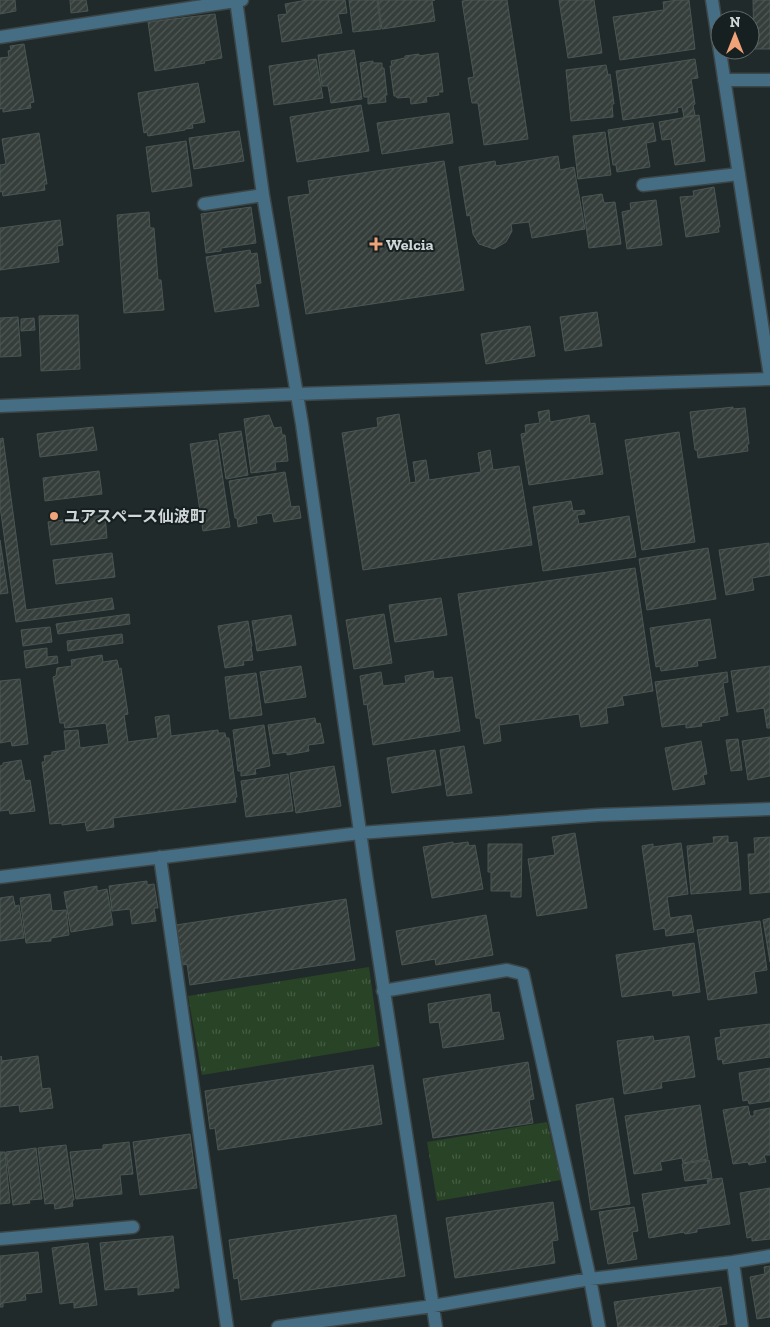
<svg xmlns="http://www.w3.org/2000/svg" width="770" height="1327" font-family="'Zilla Slab','Noto Sans JP',serif">
<style>
.park{fill:url(#park-tufts)}
.building{fill:url(#building-hatch);stroke:#4b5552}
.lines{fill:none;stroke-linecap:round;stroke-linejoin:round}
.minor-casing{stroke:#3c4647;stroke-width:15}
.minor{stroke:#456d84;stroke-width:12}
.poi-dot{fill:#f0a279;stroke:#172021;stroke-width:2}
.labels{text-anchor:middle;stroke-width:4;stroke-linejoin:round;paint-order:stroke}
.poi-label{font-size:16px;font-weight:bold;fill:#d1d7d7;stroke:#172021;text-anchor:start}
</style>
<defs>
<pattern id="park-tufts" width="24" height="20" patternUnits="userSpaceOnUse" patternTransform="scale(1.25)"><rect width="24" height="20" fill="#284326"/><path d="M3 7l-1-3M5 7V3M7 7l1-3M15 17l-1-3M17 17v-4M19 17l1-3" fill="none" stroke="#465d45"/></pattern>
<pattern id="building-hatch" width="6" height="6" patternUnits="userSpaceOnUse" patternTransform="scale(1.25)"><rect width="6" height="6" fill="#353e3b"/><path d="M-1 1l2-2M0 6l6-6M5 7l2-2" fill="none" stroke="#515957"/></pattern>
</defs>
<rect width="100%" height="100%" fill="#202a2b"/>
<path class="park" d="M369,967L380,1046L202,1075L188,996Z
M547,1122L561,1180L437,1201L427,1142Z"/>
<path class="building" d="M0,0H15L16,11L0,14Z
M70,0H86L88,11L71,13Z
M307,0H345L347,13L338,14L342,33L282,42L278,15L287,14L285,4Z
M349,0H377L381,29L353,32Z
M378,0H435L432,1L435,21L382,29Z
M471,0H507L528,139L484,145L478,103H472L468,78L474,77L462,1Z
M559,0H594L602,53L568,58Z
M678,0H689L695,49L620,60L613,17L664,10L663,2Z
M753,0H770V49H754Z
M215,14L222,58L204,61L205,63L155,71L148,22Z
M24,44L34,102L30,103L31,108L3,112V108L0,109V58L9,57L8,51L11,50L10,46Z
M354,50L362,99L331,103L328,86H322L318,55Z
M438,53L443,92H438L439,95L426,97L427,102L411,104L410,97L397,98L396,96H394L390,66H392L391,61L405,58V56L419,54V56Z
M316,59L323,98L274,105L269,66Z
M695,59L698,78L691,79L695,104L693,105L695,115L684,117L682,107L677,108L678,112L623,120L616,71Z
M373,61V63H382V68H384L387,95H385L386,102L368,104V97H364L360,63Z
M606,65L608,75L610,74L614,104H612L613,117L571,121L566,70Z
M198,83L205,122L192,124L193,128L185,129V130L148,136L147,132L144,133L138,93Z
M361,105L369,151L297,162L290,117Z
M449,113L453,143L382,154L377,123Z
M699,115L705,161L675,165L671,139L662,140L659,122Z
M653,123L656,141L646,143L650,167L617,172L616,165H613L608,130Z
M239,131L244,161L194,169L189,138Z
M605,132L611,175L578,179L573,136Z
M39,133L47,184H44L45,190L3,196L2,191L0,192V165L6,164L2,139Z
M186,141L192,186L152,192L146,147Z
M558,156L560,170L574,167L585,229L532,238L529,222L511,224L512,231L506,242L494,249L479,244L473,234L470,215L467,216L459,167L495,161L496,166Z
M444,161L464,290L306,314L288,197L310,194L308,181Z
M714,187L720,227H718L719,232L686,237L680,197L694,196L693,191Z
M602,194L604,203L615,202L621,244L589,248L582,197Z
M656,200L662,245L627,249L622,212L631,210L630,203Z
M251,207L256,243L221,248V251L206,253L201,214Z
M149,212L150,228H154L158,280H161L164,310L124,313L117,215Z
M60,220L63,245L57,246L59,262L0,270V228Z
M250,250L251,254L257,253L261,283L255,284L259,306L215,312L206,257Z
M597,312L602,346L565,351L560,317Z
M78,315L80,369L41,371L39,316Z
M18,317L21,356L0,357V318Z
M34,318L35,330L21,331V319Z
M530,326L535,356L486,364L481,334Z
M733,407V409L745,408L749,444H747L748,451L698,458L697,450H695L690,412Z
M549,410L550,422L589,415L590,424L595,423L603,474L529,485L521,434L526,433L525,425L540,423L538,412Z
M399,414L410,483L416,482L413,462L426,460L429,480L481,472L478,453L490,450L493,470L519,466L532,545L363,570L342,433L378,427L377,418Z
M269,415L274,428L281,427L282,435H285L288,461L275,462L276,470L251,473L244,419Z
M93,427L97,450L40,457L37,434Z
M241,431L248,475L226,479L219,434Z
M679,432L695,542L642,550L625,440Z
M3,438L26,610L112,598L114,609L16,622L0,506V439Z
M217,440L230,527L203,531L190,444Z
M99,471L102,494L45,501L43,478Z
M285,472L291,507L299,506L301,518L274,522L272,513L256,516L257,523L238,527L237,518H235L229,481Z
M571,501L573,511L584,510L585,514L577,515L579,524L629,516L636,557L543,571L533,507Z
M105,515L107,538L51,545L48,522Z
M0,540L8,593L0,594Z
M769,543L770,575L752,578L754,590L726,595L719,550Z
M708,548L716,599L647,610L639,559Z
M112,553L115,577L56,584L53,560Z
M635,568L653,691L622,696L624,705L606,708L608,723L581,727L579,714L499,725L501,741L484,744L480,718H476L458,594Z
M441,598L447,635L395,642L389,605Z
M129,614L130,624L58,634L56,624Z
M384,614L392,663L354,669L346,620Z
M291,615L296,645L257,651L252,621Z
M710,619L716,658L697,661L698,666L661,671L660,666L656,667L650,628Z
M248,621L252,646L251,647L253,660L243,661L244,665L225,668L218,626Z
M50,627L52,642L23,646L21,630Z
M122,634L123,643L68,651L67,641Z
M47,648V657L57,656L58,663L26,668L24,651Z
M102,655L103,662L117,660L119,669L121,668L128,714L124,715L128,742L158,738L155,717L169,715L171,736L218,730V733H225L226,738H229L237,797L235,798L236,802L113,818L114,827L87,831L85,822L62,825V823L50,824L42,762H45L44,756L52,755V752L66,750L64,731L78,730L80,748L109,744L106,723L65,728L64,723H60L53,677L56,676L57,668L72,666L71,660Z
M301,666L306,697L265,703L260,672Z
M770,666V728H767L764,708L737,712L731,671Z
M433,671L434,679L452,677L460,731L373,745L367,704L364,705L360,676L381,672L383,686L406,683L405,676Z
M727,672L728,682L723,683L728,715L719,717L720,720L701,723L702,726L686,728V724L662,727L655,682Z
M256,673L262,715L230,719L225,677Z
M20,679L28,744L12,746L11,741L0,743V681Z
M315,718L316,724L320,723L324,743L308,745L309,751L287,755V752L273,754L268,725Z
M264,725L270,766L255,769L256,774L241,776V771H238L233,730Z
M770,737V776L748,780L742,741Z
M738,739L742,770L731,771L726,740Z
M701,741L707,774L703,775L705,784L673,790L665,748Z
M464,746L472,793L447,796L440,750Z
M435,750L441,785L392,793L387,758Z
M21,760L25,781L30,780L35,811L10,814L9,810L0,811V766L3,765V763Z
M334,766L341,806L296,813L290,773Z
M288,774L293,811L246,817L241,781Z
M575,833L587,908L537,916L528,859L555,855L552,837Z
M728,836V843L737,842L741,890L691,894L687,846L714,843L713,837Z
M770,837V892L750,894L748,854H755L754,838Z
M453,842V844L468,842L469,846L475,845L483,889L432,898L423,847Z
M681,843L688,894L667,897L670,918L691,915L694,932L666,936L665,928L654,930L642,846L653,844V847Z
M488,844H522L521,897H511V891H491V872H488Z
M147,881V885L154,884L158,908H154L156,921L132,924L130,909L112,911L109,886Z
M97,886V891L107,889L113,925L71,932L64,892Z
M50,894L52,911L66,910L69,935L51,938V941L26,943L20,898Z
M13,896L15,906L19,905L24,938L0,941V898Z
M346,899L355,960L190,985L187,964L183,965L176,925Z
M486,915L493,955L436,965L435,959L402,965L396,931Z
M770,918V962L763,920Z
M760,921L767,970L754,972L757,993L708,1000L697,930Z
M694,943L700,992L673,996L672,990L622,997L616,955Z
M490,994L492,1013L499,1012L504,1039L443,1048L439,1022L430,1023L428,1004Z
M770,1024V1057L723,1064L722,1059L718,1060L715,1038L721,1037L720,1030Z
M653,1036L654,1041L689,1036L695,1077L661,1082L662,1088L624,1094L617,1041Z
M1,1056L2,1061L38,1056L42,1089L50,1088L53,1108L20,1112L19,1105L0,1107Z
M528,1062L534,1099L529,1100L533,1123L433,1138L423,1079Z
M373,1065L382,1124L218,1150L215,1128L210,1129L205,1091Z
M770,1068V1101L749,1104L748,1100L743,1101L739,1073Z
M613,1098L630,1204L591,1210L576,1105Z
M700,1105L708,1159L683,1163L682,1158L660,1162L662,1170L634,1174L625,1116Z
M748,1106L750,1116H754V1111L770,1108V1155H764L766,1162L749,1165L748,1162L733,1164L723,1110Z
M190,1134L197,1188L140,1195L133,1142Z
M129,1142L133,1174L120,1175L122,1194L76,1199L70,1152L103,1149V1145Z
M66,1145L74,1200H72L73,1206L55,1209L54,1203L45,1204L38,1148Z
M36,1148L42,1199L29,1200L30,1203L13,1205L6,1152Z
M0,1152H5L10,1203L0,1204Z
M709,1160L712,1178L685,1181L682,1164Z
M722,1178L730,1224L697,1229V1232L685,1234L684,1232L649,1238L642,1194L708,1184L707,1180Z
M770,1188V1239L752,1241V1237L747,1238L740,1193Z
M553,1202L558,1240L552,1241L555,1263L455,1278L446,1218Z
M634,1207L638,1231L632,1232L637,1259L608,1264L599,1212Z
M396,1215L405,1276L241,1300L238,1278L234,1279L229,1240Z
M173,1236L179,1288H173L174,1291L138,1295V1287L105,1290L100,1243Z
M88,1243L97,1305L74,1308V1302L60,1304L52,1248Z
M38,1252L42,1292L25,1294L26,1300L3,1303V1307H0V1256Z
M770,1266V1317L757,1319L750,1277L765,1274L764,1267Z
M721,1287L727,1324L718,1325V1327H618L614,1302Z"/>
<g class="lines">
<g class="minor-casing">
<path id="minor" d="M236,0L263,195L302,424L367,881L436,1327
M712,0L770,376
M0,37L242,0
M724,80H770
M643,185L739,174
M204,204L263,195
M0,406L296,394L770,379
M160,857L227,1327
M0,877L360,833L598,815L770,809
M383,991L507,970L523,974L590,1279L599,1327
M0,1239L133,1227
M733,1262L742,1327
M278,1327L433,1306L590,1279L733,1262L770,1256"/>
</g>
<use href="#minor" class="minor"/>
</g>
<g class="poi-dot">
<path d="M373.5 236.5h5v5h5v5h-5v5h-5v-5h-5v-5h5z"/>
<circle cx="54" cy="516" r="5"/>
</g>
<g class="labels">
<g class="poi-label">
<text x="386" y="250">Welcia</text>
<text x="64" y="522">ユアスペース仙波町</text>
</g>
</g>
<g transform="translate(735 35)"><circle r="24" fill="#172021" stroke="#61696a"/>
<path d="M0-4L9 19L0 12L-9 19Z" fill="#f0a279"/>
<text y="-8" font-size="14" font-weight="bold" text-anchor="middle" fill="#d1d7d7">N</text>
</g>
</svg>
